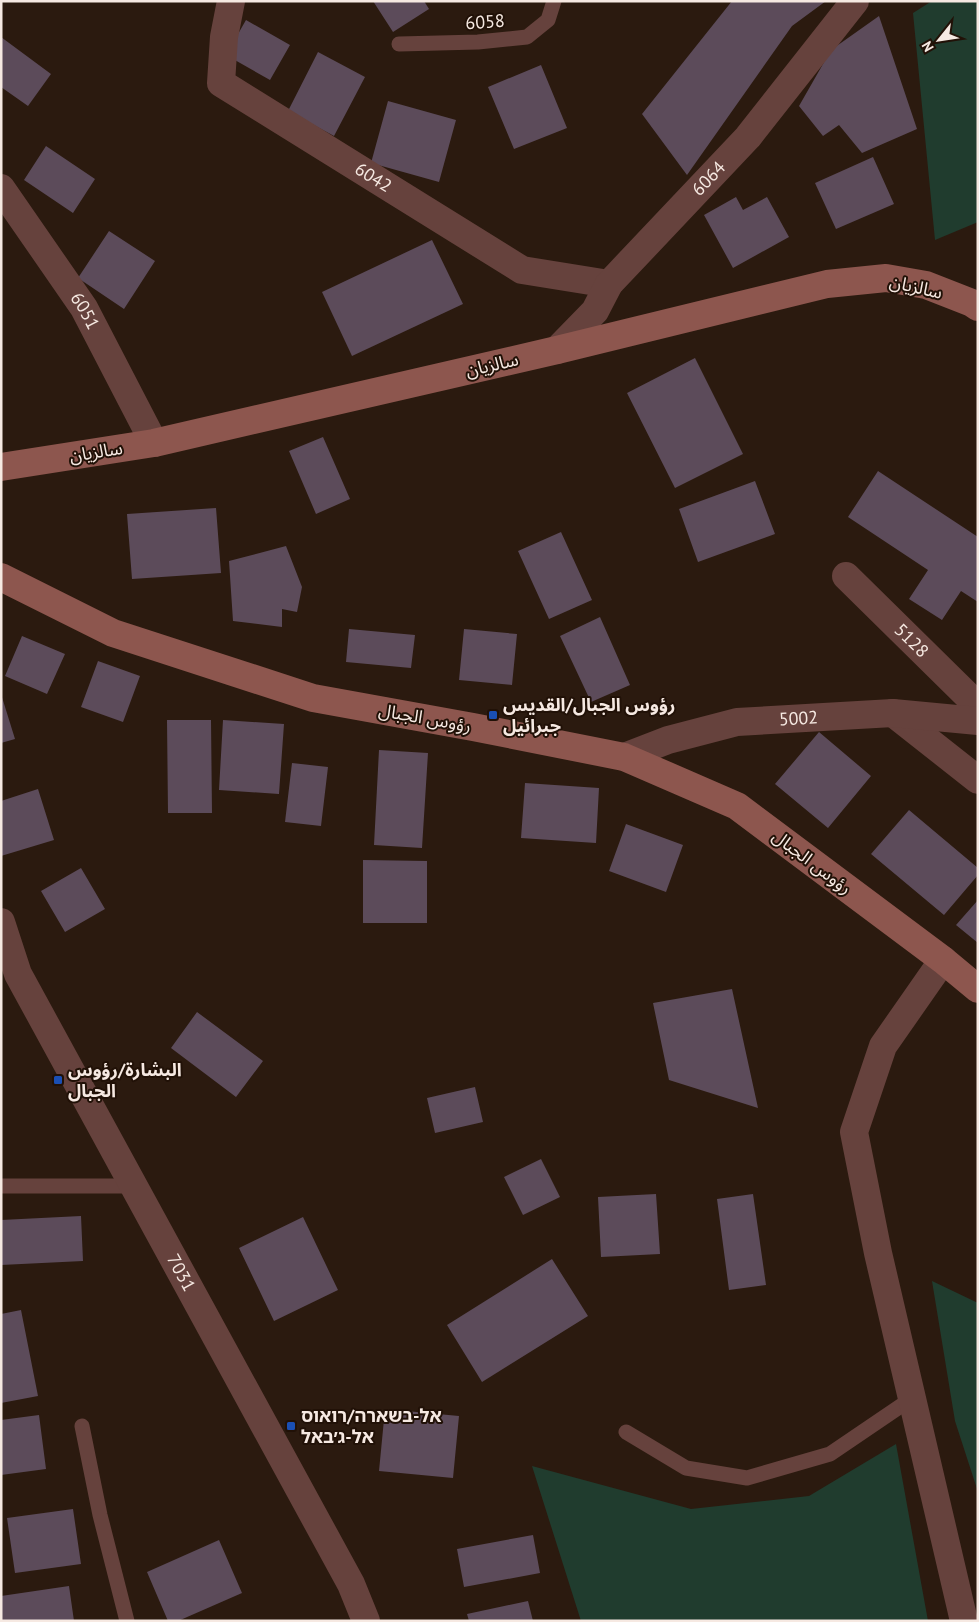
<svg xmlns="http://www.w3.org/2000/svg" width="979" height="1622" font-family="'PT Sans','Noto Sans Arabic','Noto Sans Hebrew',sans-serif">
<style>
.green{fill:#203c2e}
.building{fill:#5c4b5a}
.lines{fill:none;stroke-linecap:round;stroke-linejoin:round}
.lane{stroke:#66423d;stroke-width:15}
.street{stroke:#66423d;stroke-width:28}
.secondary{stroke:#8d564e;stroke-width:28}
.transit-dot{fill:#1a4fb4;stroke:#211107;stroke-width:2}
.labels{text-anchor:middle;stroke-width:4;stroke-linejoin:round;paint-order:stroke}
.street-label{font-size:18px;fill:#f6e9e2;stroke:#211107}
.poi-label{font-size:18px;font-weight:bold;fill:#f6e9e2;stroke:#211107;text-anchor:start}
</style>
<rect width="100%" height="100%" fill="#2b1a0f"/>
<path class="green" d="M932,1H978V222L935,240L913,13Z
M932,1281L978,1303V1492L955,1421Z
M896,1444L928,1621H581L532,1466L691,1509L809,1496Z"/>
<path class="building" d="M373,1H424L429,9L393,32Z
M732,1H826L792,26L687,175L642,114Z
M879,16L917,129L862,153L839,125L823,136L799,106L831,50Z
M246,20L290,45L270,80L226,55Z
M1,37L51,74L28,106L1,87Z
M318,52L365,77L334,136L288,111Z
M541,65L567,128L514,149L488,87Z
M388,101L456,120L439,182L371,163Z
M46,146L95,179L73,213L24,180Z
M873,157L894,204L836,229L815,183Z
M736,197L743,210L767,197L789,237L733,268L704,215Z
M109,231L155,261L124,309L78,278Z
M432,240L463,304L352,356L322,292Z
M695,358L743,454L675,488L627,393Z
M323,437L350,499L316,514L289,451Z
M878,471L978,537V602L961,591L942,620L909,599L928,570L848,517Z
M755,481L775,534L698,562L679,509Z
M216,508L221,573L132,579L127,514Z
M561,532L592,600L549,619L518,551Z
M286,546L302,587L297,612L282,609V627L233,621L229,561Z
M600,617L630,685L591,702L560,636Z
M349,629L415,635L411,668L346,662Z
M464,629L517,634L512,685L459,680Z
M22,636L65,654L47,694L5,676Z
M98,661L140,676L123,722L81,707Z
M1,694L15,739L1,743Z
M167,720H211L212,813H168Z
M223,720L284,724L279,794L219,790Z
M819,732L871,776L828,828L775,784Z
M379,750L428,753L422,848L374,845Z
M292,763L328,767L321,826L285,822Z
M525,783L599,788L596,843L521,838Z
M38,789L54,840L1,856V801Z
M909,810L978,868V875L944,915L871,854Z
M626,824L683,845L666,892L609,871Z
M363,860L427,861V923H363Z
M81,868L105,909L65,932L41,891Z
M978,900V943L956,925Z
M732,989L758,1108L669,1080L653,1003Z
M197,1012L263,1061L236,1097L171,1048Z
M475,1087L483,1122L435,1133L427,1098Z
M541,1159L560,1197L523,1215L504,1177Z
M656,1194L660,1254L601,1257L598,1197Z
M753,1194L766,1285L729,1290L717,1199Z
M81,1216L83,1261L1,1265V1220Z
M303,1217L338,1290L274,1321L239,1248Z
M552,1259L588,1316L482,1382L447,1325Z
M21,1310L38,1396L1,1403V1314Z
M385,1409L459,1416L453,1478L379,1471Z
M39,1415L46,1469L1,1475V1420Z
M73,1509L81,1564L15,1573L7,1518Z
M533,1535L540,1573L464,1587L457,1549Z
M219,1540L242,1593L178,1621H168L147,1572Z
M69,1586L74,1621H1V1596Z
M528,1601L533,1621H469L467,1614Z"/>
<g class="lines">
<path class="lane" d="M399,44L478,42L527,37L548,20L554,1
M1,1186H135
M82,1426L100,1515L127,1621
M626,1432L686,1468L747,1478L830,1454L911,1399"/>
<g class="street">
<path id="s1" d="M231,1L224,37L221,83L522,270L609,284"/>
<path id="s2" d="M1,188L84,308L154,443"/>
<path id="s3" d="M557,350L595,311L609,284L748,137L855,1"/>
<path id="s4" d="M846,576L978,706"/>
<path d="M893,713L978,780"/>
<path id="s5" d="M624,757L668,740L737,722L893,713L978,721"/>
<path id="s6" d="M1,922L18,974L351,1584L366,1621"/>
<path d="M943,960L883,1046L854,1132L878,1253L964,1621"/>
</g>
<path class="secondary" d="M1,467L154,443L557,350L827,284L886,278L926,285L972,303L978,307
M1,577L113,633L313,698L473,727L624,757L737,806L943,960L978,989"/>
</g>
<g class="transit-dot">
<rect x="488" y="710" width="10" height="10" rx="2.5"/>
<rect x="53" y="1075" width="10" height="10" rx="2.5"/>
<rect x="286" y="1421" width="10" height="10" rx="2.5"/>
</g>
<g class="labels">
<g class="street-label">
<text transform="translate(485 22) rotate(-4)" y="6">6058</text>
<text dy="6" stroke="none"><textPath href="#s1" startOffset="262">6042</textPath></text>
<text dy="6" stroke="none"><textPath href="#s3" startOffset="230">6064</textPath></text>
<text transform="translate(916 287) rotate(13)" y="6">سالزيان</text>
<text dy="6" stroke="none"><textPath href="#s2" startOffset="149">6051</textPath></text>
<text transform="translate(492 365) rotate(-13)" y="6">سالزيان</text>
<text transform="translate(96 452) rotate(-9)" y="6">سالزيان</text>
<text dy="6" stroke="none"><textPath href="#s4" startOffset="92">5128</textPath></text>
<text transform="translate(425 718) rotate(10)" y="6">رؤوس الجبال</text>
<text dy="6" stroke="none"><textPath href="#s5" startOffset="180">5002</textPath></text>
<text transform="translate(812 862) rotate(37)" y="6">رؤوس الجبال</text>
<text dy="6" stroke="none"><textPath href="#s6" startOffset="395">7031</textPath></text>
</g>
<g class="poi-label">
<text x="503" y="711">رؤوس الجبال/القديس<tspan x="503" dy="21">جبرائيل</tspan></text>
<text x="68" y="1076">البشارة/رؤوس<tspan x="68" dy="21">الجبال</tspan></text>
<text x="301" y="1422">אל-בשארה/רואוס<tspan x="301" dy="21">אל-ג׳באל</tspan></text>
</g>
</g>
<rect width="979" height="1622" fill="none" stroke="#f6e9e2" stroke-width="5"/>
<g transform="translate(939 40) rotate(240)" stroke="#211107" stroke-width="4" paint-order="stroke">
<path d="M0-4L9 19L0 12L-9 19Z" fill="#f6e9e2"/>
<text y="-8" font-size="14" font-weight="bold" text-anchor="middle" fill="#f6e9e2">N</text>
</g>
</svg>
